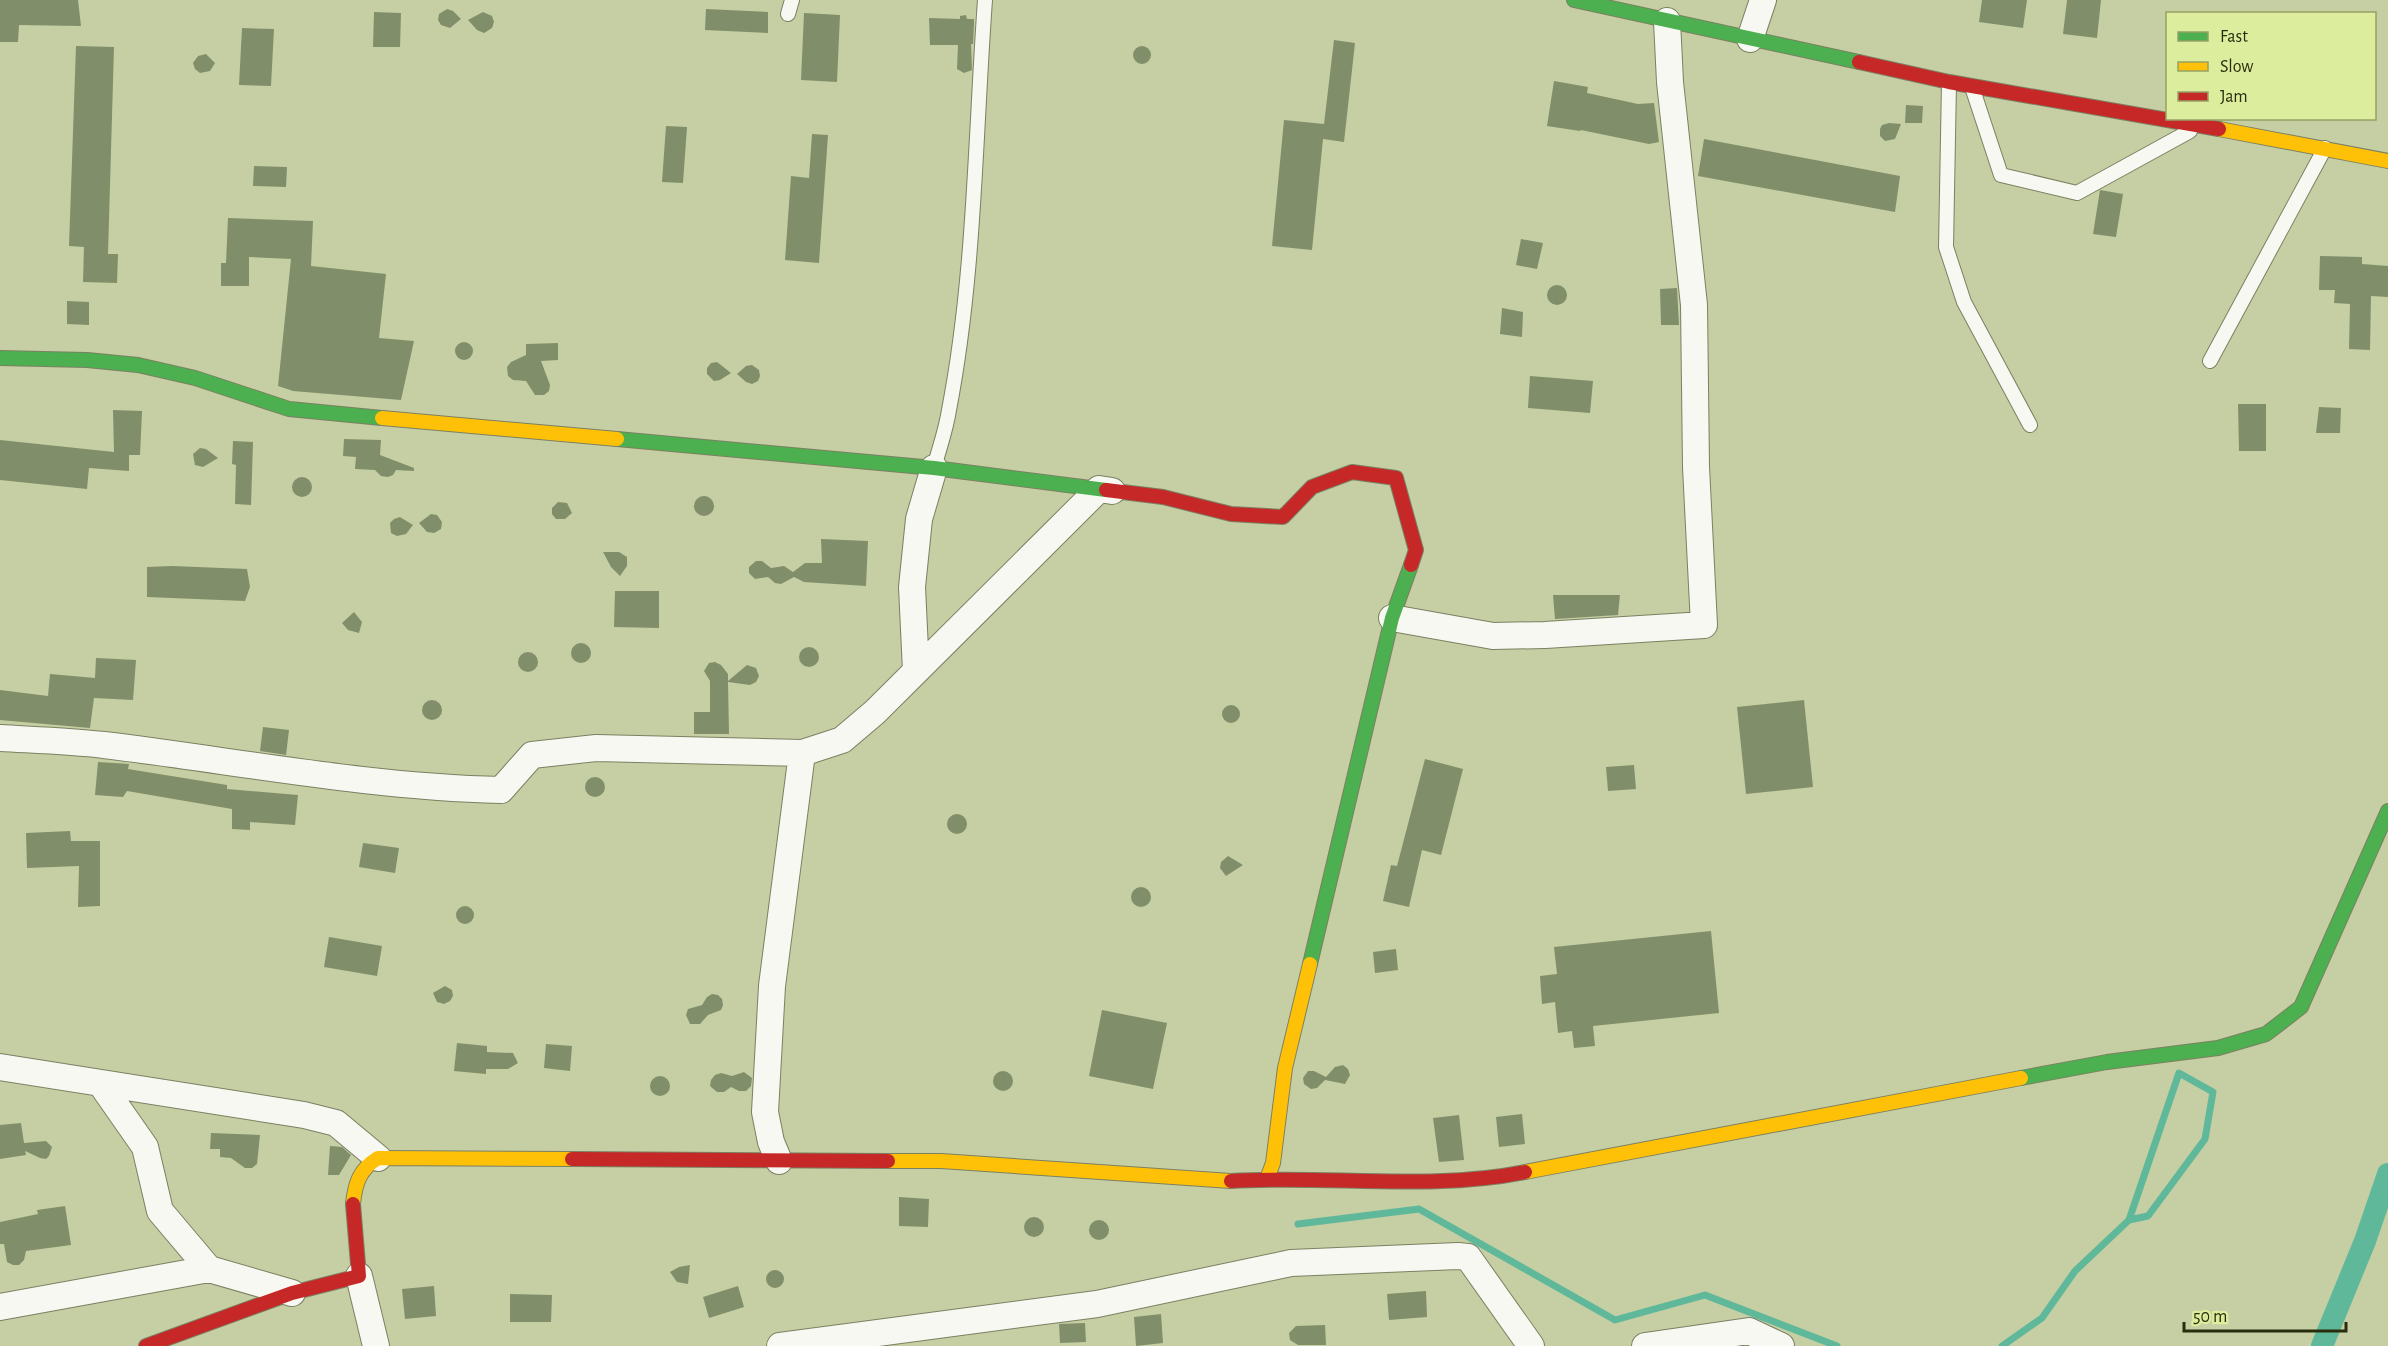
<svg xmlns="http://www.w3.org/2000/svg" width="2388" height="1346" font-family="'Alegreya Sans',sans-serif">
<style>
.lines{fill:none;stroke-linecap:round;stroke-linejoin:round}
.stream{stroke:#60b89b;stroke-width:7}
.canal{stroke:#60b89b;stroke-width:22}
.building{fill:#808f6a}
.lane-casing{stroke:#7b8062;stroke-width:16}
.street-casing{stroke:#7b8062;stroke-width:28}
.fast-casing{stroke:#7b8062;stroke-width:16}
.slow-casing{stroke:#7b8062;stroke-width:16}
.jam-casing{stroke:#7b8062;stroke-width:16}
.lane{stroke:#f6f8f1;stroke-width:14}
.street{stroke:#f6f8f1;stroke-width:26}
.fast{stroke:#4caf50;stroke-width:14}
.slow{stroke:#ffc107;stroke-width:14}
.jam{stroke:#c62828;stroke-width:14}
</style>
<rect width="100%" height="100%" fill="#c6cea3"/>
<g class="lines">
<path class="stream" d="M1298,1224L1419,1209L1615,1320L1705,1295L1837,1346
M2002,1346L2042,1318L2075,1271L2129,1220L2179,1073L2213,1092L2205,1139L2148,1216L2129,1220"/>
<path class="canal" d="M2322,1346L2365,1241L2388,1174"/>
</g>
<path class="building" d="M0,0H78L81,26L19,25L18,42H0Z
M1982,0H2027L2023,28L1979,22Z
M2067,0H2101L2097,38L2063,34Z
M447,9L453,11L461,19L450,28L441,25L438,20L439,14Z
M706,9L768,12V33L705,30Z
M374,12L401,13L400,47H373Z
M483,12L492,16L494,22L492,28L484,33L477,30L468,20Z
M804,13L840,15L837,82L801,80Z
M966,15L967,19H974V24L973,44H971L972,70L964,73L957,69L958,45H930L929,18L960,19V16Z
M242,28L274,29L271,86L239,85Z
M1334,40L1355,43L1344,142L1323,139L1312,250L1272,246L1284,120L1324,124Z
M1133 55a9 9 0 1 1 18 0a9 9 0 1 1-18 0Z
M76,46L114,47L108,254H118L117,283L83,282L84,247L69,246Z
M206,54L215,63L210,71L200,73L195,69L193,63L198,56Z
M1554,81L1588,87L1587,93L1638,104L1654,103L1659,142L1649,144L1581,130L1580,131L1547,126Z
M1906,105L1923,106L1922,123H1905Z
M1889,123L1901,124L1895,139L1885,141L1880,136V129L1882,125Z
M666,126L687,127L683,183L662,182Z
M812,134L828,135L819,263L785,260L791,176L809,178Z
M1704,139L1900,176L1895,212L1698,176Z
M254,166L287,167L286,187L253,186Z
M2100,190L2123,194L2116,237L2093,234Z
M228,218L313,221L311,266L386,274L379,338L414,341L401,400L293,391L278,386L291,259L249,257V286H221V263H226Z
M1521,239L1543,243L1537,269L1516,265Z
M2320,256L2362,257V264L2388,266V297L2371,296L2370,350L2349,349L2350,304L2334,303L2335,290H2319Z
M1547 295a10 10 0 1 1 20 0a10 10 0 1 1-20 0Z
M1677,288L1679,325H1661L1660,289Z
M67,301L89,302V325L67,324Z
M1502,308L1523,312L1522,337L1500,334Z
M455 351a9 9 0 1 1 18 0a9 9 0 1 1-18 0Z
M558,343V360L541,361L550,385L549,391L544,395H535L526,381L513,380L508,376L507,367L511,362L526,355V344Z
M717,362L731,373L720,380L714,381L707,374V368L711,363Z
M752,365L759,370L760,376L758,381L752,384L746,382L737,374L746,366Z
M1530,376L1593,381L1590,413L1528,408Z
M2238,404H2266V451H2239Z
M2319,407L2341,408L2340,433H2316Z
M113,410L142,411L140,455H129V471L89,468L87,489L0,480V440L114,452Z
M344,439L381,440L380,455L414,468V471L396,470L393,475L388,477L381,476L375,470L355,469L356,457L343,456Z
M233,441L253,442L251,505L235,504L236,465L232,464Z
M200,448L206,449L218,458L203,467L195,465L193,454Z
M292 487a10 10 0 1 1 20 0a10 10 0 1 1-20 0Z
M694 506a10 10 0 1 1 20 0a10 10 0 1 1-20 0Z
M558,502L567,503L572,513L565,519H556L552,514V508Z
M431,514L437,515L442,522L441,529L434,533L427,532L419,523Z
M400,517L413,525L406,534L397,536L391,533L390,523L394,519Z
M821,539L868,541L866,586L804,582L794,577L781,584L775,583L768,577L755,579L749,573V567L756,561H762L771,568L784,566L793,572L805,563H822Z
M603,552H619L627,557V566L620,576L611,567Z
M172,566L247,569L250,587L245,601L147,597V567Z
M615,591H659V628L614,627Z
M1553,595H1620L1618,615L1555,619Z
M354,612L362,622L359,633L348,630L342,623Z
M571 653a10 10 0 1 1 20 0a10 10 0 1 1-20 0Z
M799 657a10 10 0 1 1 20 0a10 10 0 1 1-20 0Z
M518 662a10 10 0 1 1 20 0a10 10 0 1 1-20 0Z
M96,658L136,660L133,700L94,698L90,728L0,720V690L48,696L50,674L95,678Z
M715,662L721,665L728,674V681L747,665L756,668L759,676L756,682L750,685L728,682L729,734H694V712H710V681L704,671L709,663Z
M1804,700L1813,787L1746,794L1737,707Z
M422 710a10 10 0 1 1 20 0a10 10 0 1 1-20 0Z
M1222 714a9 9 0 1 1 18 0a9 9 0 1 1-18 0Z
M263,727L289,730L286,755L260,751Z
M1425,759L1463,769L1441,855L1422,850L1409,907L1383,901L1391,865L1397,866Z
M98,762L129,764L128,769L227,785V789L298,795L295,825L250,822V830L232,829V809L127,791L123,797L95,795Z
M1634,765L1636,789L1608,791L1606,767Z
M585 787a10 10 0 1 1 20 0a10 10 0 1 1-20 0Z
M947 824a10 10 0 1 1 20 0a10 10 0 1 1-20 0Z
M70,831L71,841H100V906L78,907L79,866L27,868L26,833Z
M363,843L399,848L395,873L359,867Z
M1228,856L1243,865L1226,876L1220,868L1221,862Z
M1131 897a10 10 0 1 1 20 0a10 10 0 1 1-20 0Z
M456 915a9 9 0 1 1 18 0a9 9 0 1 1-18 0Z
M1711,931L1719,1013L1593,1026L1595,1046L1574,1048L1572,1031L1558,1033L1555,1002L1542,1004L1540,976L1557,974L1554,947Z
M329,937L382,946L377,976L324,967Z
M1396,949L1398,970L1375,973L1373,952Z
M445,986L452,990L453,996L450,1001L444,1004L437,1002L433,993Z
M712,994L718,995L722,999L723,1005L721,1010L708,1015L700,1024H690L686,1015L688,1009L702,1005L707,997Z
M1102,1010L1167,1023L1153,1089L1089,1076Z
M457,1043L487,1046V1052L513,1053L518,1063L508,1069H486V1074L454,1071Z
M546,1044L572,1046L570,1071L544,1068Z
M1343,1065L1348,1069L1350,1075L1345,1084L1325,1080L1317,1088L1311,1089L1304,1084L1303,1078L1308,1071H1314L1326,1077L1335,1067Z
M993 1081a10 10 0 1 1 20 0a10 10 0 1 1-20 0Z
M744,1072L752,1078L751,1086L746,1091H739L731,1087L724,1092H717L710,1086L711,1080L715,1075L721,1073L732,1076Z
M650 1086a10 10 0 1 1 20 0a10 10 0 1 1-20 0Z
M1522,1114L1525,1144L1499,1147L1496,1117Z
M1459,1115L1464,1160L1439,1162L1433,1118Z
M21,1123L24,1143L46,1141L52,1147L49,1156L46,1159L40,1158L25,1151L26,1155L0,1159V1125Z
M211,1133L260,1135L257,1164L252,1168H245L231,1158L220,1157V1149H210Z
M330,1146L342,1147L351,1155L339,1175H328Z
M899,1197L929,1199L928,1227L899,1226Z
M65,1206L71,1245L26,1251L24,1260L19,1265H13L7,1262L4,1244H0V1222L38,1214L37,1210Z
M1024 1227a10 10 0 1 1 20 0a10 10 0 1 1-20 0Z
M1089 1230a10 10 0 1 1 20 0a10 10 0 1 1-20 0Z
M690,1265L688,1284L677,1282L670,1272L679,1267Z
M766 1279a9 9 0 1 1 18 0a9 9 0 1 1-18 0Z
M434,1286L436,1316L405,1319L402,1289Z
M738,1286L744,1307L709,1318L703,1297Z
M1426,1291L1427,1317L1389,1320L1387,1294Z
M510,1294L552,1295L551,1322H510Z
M1161,1314L1163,1343L1136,1346L1134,1317Z
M1085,1323L1086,1342L1060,1343L1059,1324Z
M1325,1325L1326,1345H1298L1290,1340L1289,1333L1296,1326Z"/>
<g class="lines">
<g class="lane-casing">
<path id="lane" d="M788,14L792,0
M1949,82L1946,247L1964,302L2030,425
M1972,87L2001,175L2077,193L2190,131
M2210,361L2325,148
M934,468C939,449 946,430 949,410C975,275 975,137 985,0"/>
</g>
<g class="street-casing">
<path id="street" d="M1750,39L1763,0
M1392,618L1493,636L1545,635L1704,625L1696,467L1694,305L1670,82L1667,21
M916,671L912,587L919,519L934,468
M0,738C35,740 70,741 104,745C236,761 368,787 501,790L532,755L596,748L802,753L842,740L875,712L1099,489L1112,491
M0,1067L304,1115L336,1123L378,1158
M101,1084L145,1147L160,1211L209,1269
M779,1161L771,1142L765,1112L772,986L802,753
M359,1276L376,1346
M0,1307L209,1269L292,1293
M780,1346L1097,1304L1291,1263L1458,1256L1468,1257L1531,1346
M1645,1346L1749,1331L1781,1346"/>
</g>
<g class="fast-casing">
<path id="fast" d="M1574,0L1859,62
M0,358L87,360L138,365L195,378L289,409L382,418
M617,439L934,468L1106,490
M1310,964L1392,618L1411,565
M2021,1078L2107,1062L2218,1048L2266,1034L2301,1007L2388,811"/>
</g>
<g class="slow-casing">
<path id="slow" d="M2219,129L2388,161
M382,418L617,439
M888,1161H941L1231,1181
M1525,1172L2021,1078
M1267,1179L1273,1163L1285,1068L1310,964
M353,1204C355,1183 360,1169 378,1158L572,1159"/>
</g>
<g class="jam-casing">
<path id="jam" d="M1859,62L1949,82L2219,129
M1106,490L1163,497L1231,514L1283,517L1312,487L1352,472L1396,478L1416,550L1411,565
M572,1159L888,1161
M1231,1181C1328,1175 1429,1191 1525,1172
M146,1346L292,1293L359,1276L353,1204"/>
</g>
<use href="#lane" class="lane"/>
<use href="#street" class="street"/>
<use href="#fast" class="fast"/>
<use href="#slow" class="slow"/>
<use href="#jam" class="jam"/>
</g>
<rect x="2166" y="12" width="210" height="108" fill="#dded9e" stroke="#95a164" stroke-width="1.5"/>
<rect x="2178" y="32" width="30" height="9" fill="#4caf50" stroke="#95a164" stroke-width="1.5"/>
<text x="2220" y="42" font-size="18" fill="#282e0d">Fast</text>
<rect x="2178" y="62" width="30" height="9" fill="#ffc107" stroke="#95a164" stroke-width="1.5"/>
<text x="2220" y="72" font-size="18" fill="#282e0d">Slow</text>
<rect x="2178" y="92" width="30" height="9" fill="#c62828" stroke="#95a164" stroke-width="1.5"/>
<text x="2220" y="102" font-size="18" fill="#282e0d">Jam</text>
<path d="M2184 1322v9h162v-9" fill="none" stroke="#282e0d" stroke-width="3"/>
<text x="2193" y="1322" font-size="18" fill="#282e0d" stroke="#dded9e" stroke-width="4.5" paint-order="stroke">50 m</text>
</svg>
